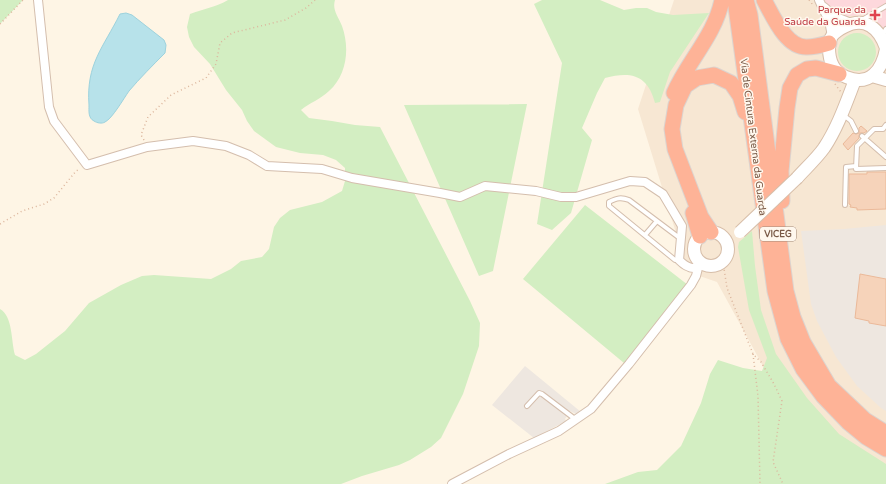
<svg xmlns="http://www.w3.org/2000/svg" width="886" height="484" font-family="'Varela Round',sans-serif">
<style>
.residential{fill:#f7e7d3}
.industrial{fill:#eee7e0}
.medical{fill:#fdd8dc}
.green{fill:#d3eec2}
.water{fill:#b7e2ea;stroke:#9dd2dd}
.building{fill:#f6d3ba;stroke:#ebb999}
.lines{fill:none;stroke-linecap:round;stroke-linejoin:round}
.lane-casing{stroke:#d4bead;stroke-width:6}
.street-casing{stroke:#d4bead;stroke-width:10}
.secondary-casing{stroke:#d7bea9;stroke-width:14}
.highway-casing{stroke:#dcd4cf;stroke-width:17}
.path{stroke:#dcb69d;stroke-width:1.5;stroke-dasharray:1 3;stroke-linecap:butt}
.lane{stroke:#fff;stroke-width:4}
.street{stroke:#fff;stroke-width:8}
.secondary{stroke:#fff;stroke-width:12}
.highway{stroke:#feb397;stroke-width:15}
.secondary-bridge-casing{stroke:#d7bea9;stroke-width:14;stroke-linecap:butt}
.secondary-bridge{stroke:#fff;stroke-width:12}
.health-dot{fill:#e0444e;stroke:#fff8ee;stroke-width:1.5}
.labels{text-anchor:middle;stroke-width:3;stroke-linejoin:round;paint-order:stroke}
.shield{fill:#fff8ee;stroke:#a28979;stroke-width:1}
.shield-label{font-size:9px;font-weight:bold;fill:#7a5a47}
.health-label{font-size:10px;fill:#be3a42;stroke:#fff8ee;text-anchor:end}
.street-label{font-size:10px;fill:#7a5a47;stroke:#fff8ee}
</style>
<rect width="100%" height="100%" fill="#fef5e5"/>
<path class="residential" d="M674,0H886V484L782,401L717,282L688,272L638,109Z"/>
<path class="industrial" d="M886,225V411L881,408L857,386L836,357L817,321L811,304L801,231L844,229Z
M525,366L581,412L578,415L570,411L565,419L566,421L534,438L492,405Z"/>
<path class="medical" d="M824,0H886V31L870,22L864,15L847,16L839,13L830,8Z"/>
<path class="green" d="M0,0H23L0,24Z
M228,0H335C332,10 338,16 342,26C350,48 347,75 329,91C321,99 309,103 301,110L309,118L332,121L355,125L380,127L470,301L480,323L479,346L463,394L441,438L431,447L410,460L399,465L362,476L341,484H0V309C13,316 11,341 15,355L25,360L36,354L65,331L89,303L121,285L142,276L154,275L211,279L231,269L241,261L262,257L269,249L274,227L280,218L290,210L322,202L342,191L345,181V168L336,160L323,155L300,153L276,147L254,131L247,121L242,110L226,90L210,64L194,47L189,37L187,27L190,14C203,9 216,7 228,0Z
M542,0H600L624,10L636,8H647L656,12L673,15L709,13L670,72L660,102L655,103C648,75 631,71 605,78L597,93L582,128L592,140L571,213L552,230L537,224L562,63L534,4Z
M838 52a19 19 0 1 1 38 0a19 19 0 1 1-38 0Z
M527,104L493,271L479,276L404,105Z
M585,205L688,285L624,363L523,279Z
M752,231L755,266L761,310L776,354L807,398L839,434L886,464V484H605L638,472L657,470L681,446L701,403L710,374L718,360L743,368L762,371L767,358L749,310L738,247L739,242Z"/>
<path class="water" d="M126,13L132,15L164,40L166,45L165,53C153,65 140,78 129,91C124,98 112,119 105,122C102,124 97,123 94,121C88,118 89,111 89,105C86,64 103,48 120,14Z"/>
<path class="building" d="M861,126L867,131L864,133H860L859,136V138L848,150L843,144L853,133L856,134L859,133V128Z
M867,172H886V209L857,210V208L850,207L851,205L849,204V174H867Z
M860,274L886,279V326L869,323V321L855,318Z"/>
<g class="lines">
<g class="lane-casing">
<path id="lane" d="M862,20L886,6
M882,36L886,29
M842,114L851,121L856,131
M886,125L883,129H874L857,146L856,169L886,168
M862,136L886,157
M845,205L846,167L856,166
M645,235L657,221
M679,260H675L609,206V202C617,198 621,197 629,200L681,239
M527,406L539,393L542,394L575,419"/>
</g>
<g class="street-casing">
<path id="street" d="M38,0L49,107L54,121L87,165L147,147L193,141L226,146L249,155L267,166L322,169L352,178L440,193L460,197L485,186L536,191L561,197H576L630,181L645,182L663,194L682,226L679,260C687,268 694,271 703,264
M819,0L829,21L832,36
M824,7L836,17L851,23
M452,484L509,454L559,431L591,409L629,364L691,285L696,276L698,268"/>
</g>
<g class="secondary-casing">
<path id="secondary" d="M886,48C879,28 865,16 844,27C840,29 835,32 832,36C830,39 829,44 829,48C829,61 833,72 846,77C870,87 882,70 886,49
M872,76L886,80
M797,178C806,168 816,159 824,148C838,127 846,103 855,80
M694 249a17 17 0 1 1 34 0a17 17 0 1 1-34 0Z"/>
</g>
<g class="highway-casing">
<path id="highway" d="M735,0L775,291L788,339L803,369L823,396L849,423L866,437L886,449
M746,0L750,15L786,291L793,317L803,342L829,386L865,420L886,433
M764,0C773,16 786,48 807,47C815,47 822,45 829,43
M674,93C688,61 715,35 722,0
M782,201L781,171L787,108L790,88L797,75L807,69L816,68L839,74
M693,213L700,236
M711,232L701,217L675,149L672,129L676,105L685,86L697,78L714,75L731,83L740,96L745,112"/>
</g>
<path class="path" d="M809,0L813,5
M0,24L23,0
M835,84L841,92
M144,140L141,135L148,117L171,95L206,78L216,64L220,43L232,33L285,20L306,8L315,0
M0,224L22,211L44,204L54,198L76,171L80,169
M723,262L727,288L753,354L761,362L774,384L782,401L773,462L783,484
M753,354L758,396L760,484"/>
<use href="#lane" class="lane"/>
<use href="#street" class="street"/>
<use href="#secondary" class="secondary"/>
<use href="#highway" class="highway"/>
<g class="secondary-bridge-casing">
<path id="secondary-bridge" d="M740,232L797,178"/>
</g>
<use href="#secondary-bridge" class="secondary-bridge"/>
</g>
<path class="health-dot" d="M873 9h4v4h4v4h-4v4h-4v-4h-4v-4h4z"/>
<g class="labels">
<rect class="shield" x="760" y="227" width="36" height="14" rx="3"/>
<g class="shield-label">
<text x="778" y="237">VICEG</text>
</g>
<g class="health-label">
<text x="866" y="13">Parque da<tspan x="866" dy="12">Saúde da Guarda</tspan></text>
</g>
<g class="street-label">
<text transform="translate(754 137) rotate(83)" y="4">Via de Cintura Externa da Guarda</text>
</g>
</g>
</svg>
